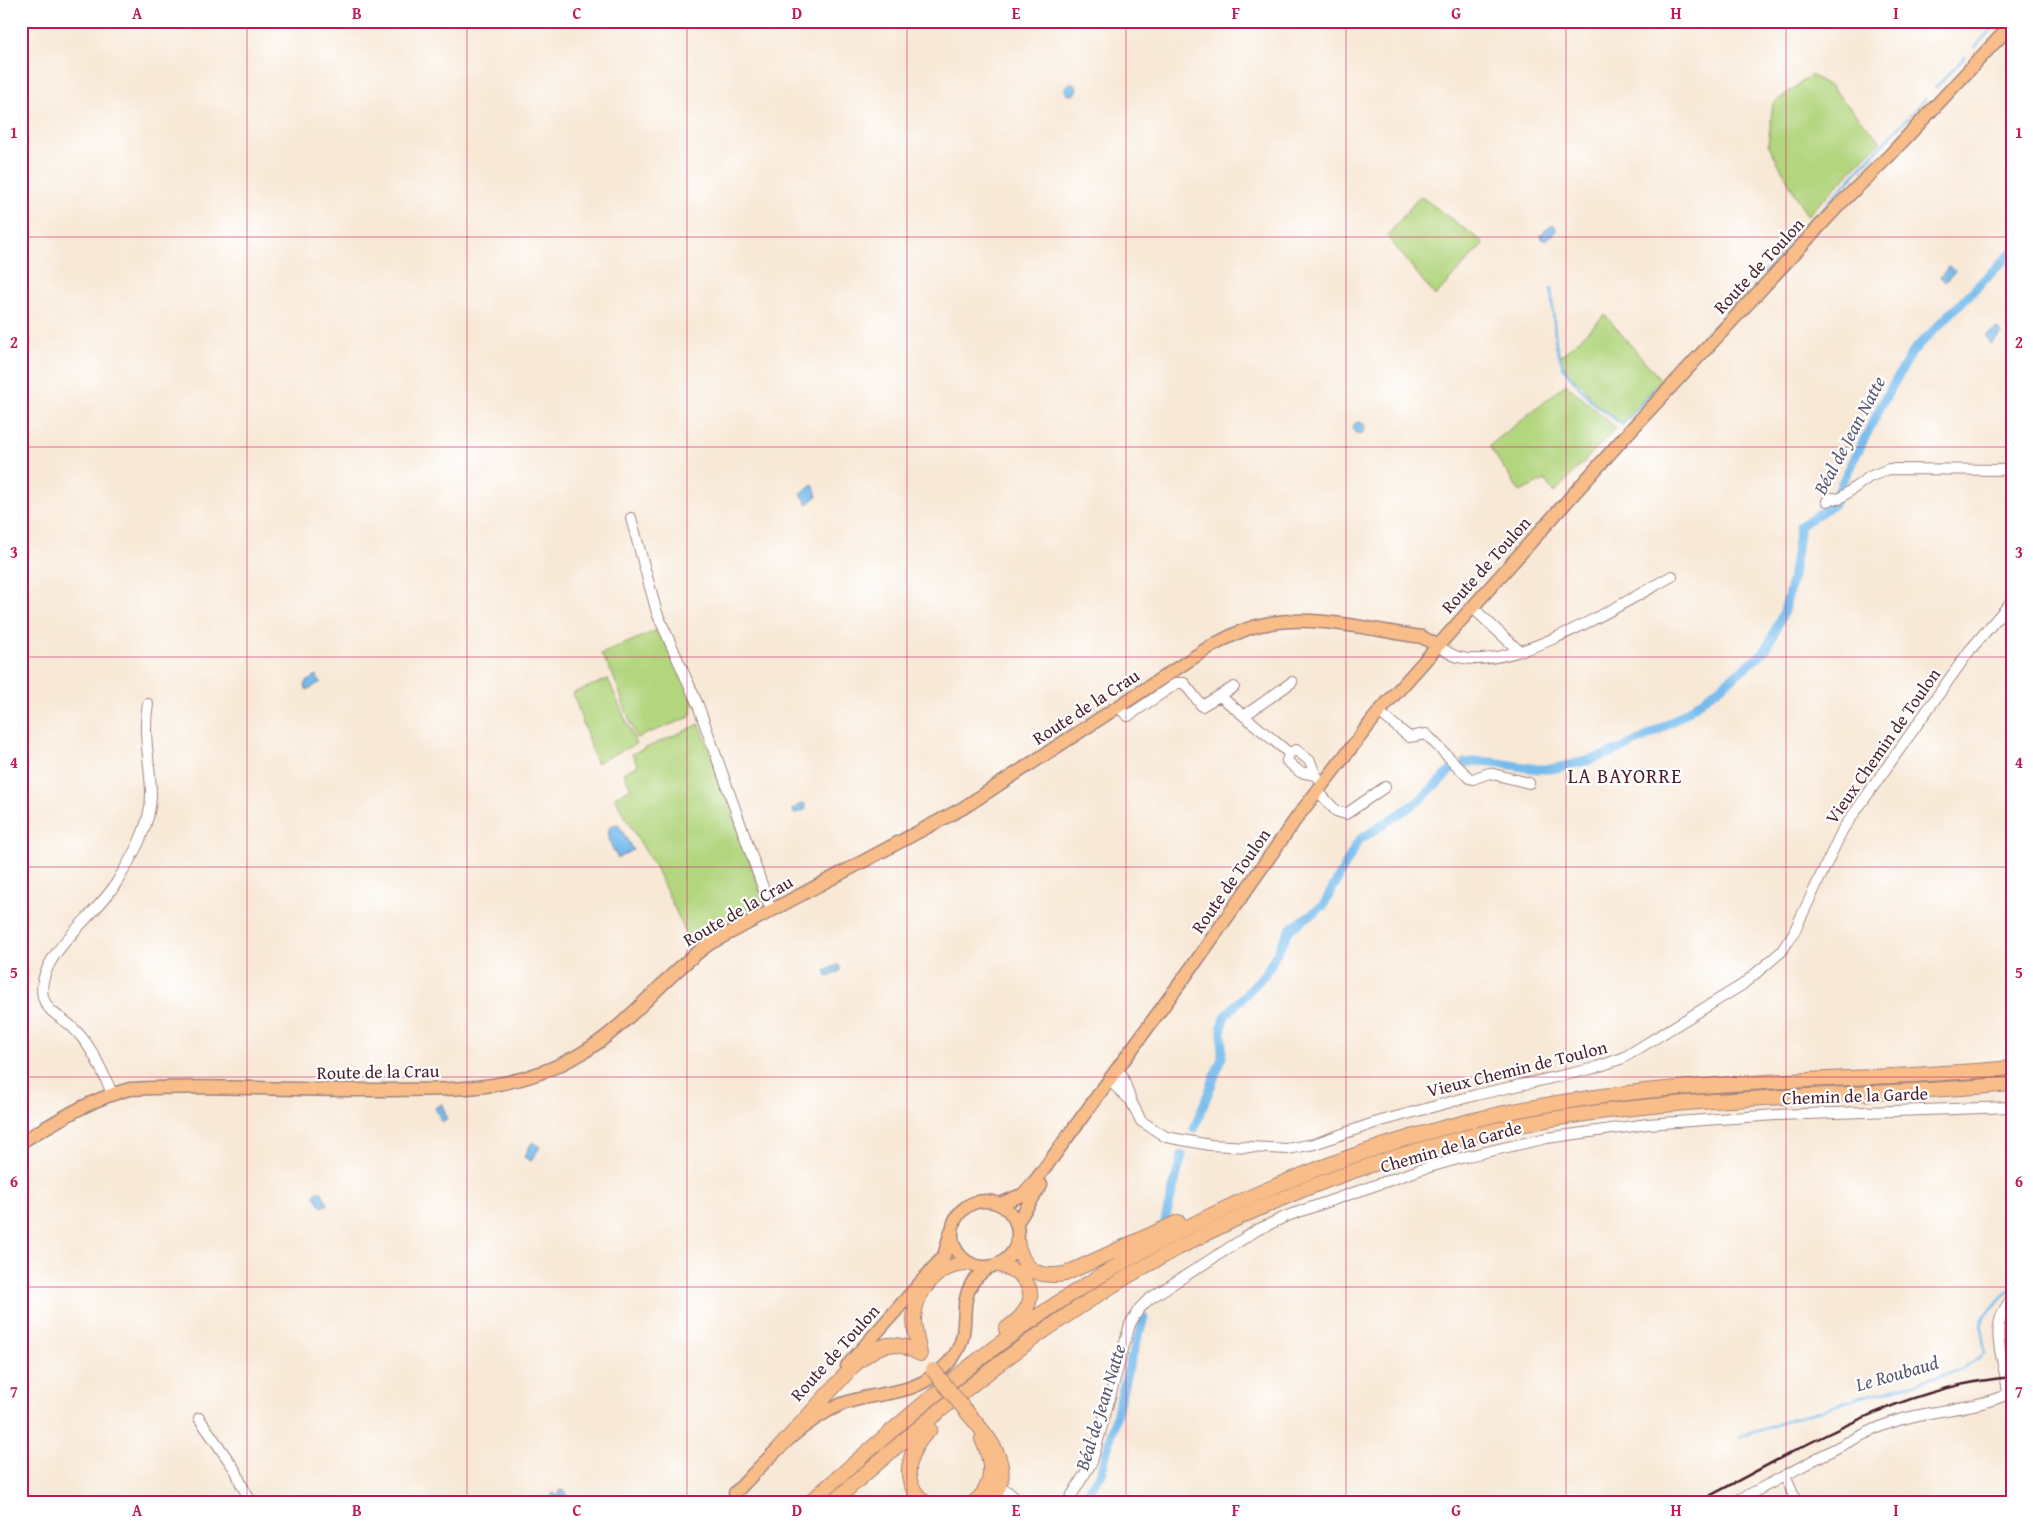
<svg xmlns="http://www.w3.org/2000/svg" width="2033" height="1524" font-family="'Gentium Book Plus',serif">
<style>
.green{fill:#b2d57e;stroke:#7e7a54}
.water{fill:#75bbec;stroke:#606d8c}
.lines{fill:none;stroke-linecap:round;stroke-linejoin:round}
.stream{stroke:#75bbec;stroke-width:2.5}
.canal{stroke:#75bbec;stroke-width:9}
.minor-casing{stroke:#a18480;stroke-width:12}
.major-casing{stroke:#a18480;stroke-width:15}
.highway-casing{stroke:#a18480;stroke-width:16}
.minor{stroke:#fff;stroke-width:10}
.major{stroke:#f8bd88;stroke-width:12}
.highway{stroke:#f8bd88;stroke-width:14}
.rail{stroke:#4a1f2b;stroke-width:2.5}
.highway-bridge-casing{stroke:#a18480;stroke-width:16;stroke-linecap:butt}
.highway-bridge{stroke:#f8bd88;stroke-width:14}
.grid{fill:none;stroke:#c2185b;stroke-width:1;stroke-opacity:0.55}
.labels{text-anchor:middle;stroke-width:4.5;stroke-linejoin:round;paint-order:stroke}
.street-label{font-size:18px;fill:#4a1f2b;stroke:#fff}
.water-label{font-size:19px;font-style:italic;fill:#59566f;stroke:#fff}
.quarter-label{font-size:20px;letter-spacing:1px;fill:#4a1f2b;stroke:#fff}
.neatline{fill:none;stroke:#c2185b;stroke-width:2}
.grid-label{font-size:16px;text-anchor:middle;font-weight:bold;fill:#c2185b}
</style>
<rect width="100%" height="100%" fill="#fff"/>
<filter id="ink" filterUnits="userSpaceOnUse"><feTurbulence type="fractalNoise" baseFrequency=".02" numOctaves="2"/><feDisplacementMap in="SourceGraphic" scale="10" xChannelSelector="R" yChannelSelector="G"/><feConvolveMatrix kernelMatrix="1 2 1 2 8 2 1 2 1" color-interpolation-filters="sRGB"/></filter>
<filter id="wash" filterUnits="userSpaceOnUse"><feTurbulence type="fractalNoise" baseFrequency=".0096" numOctaves="4" result="noise"/><feDisplacementMap in="SourceGraphic" scale="20" xChannelSelector="R" yChannelSelector="G"/><feGaussianBlur stdDeviation="1.12" result="paint"/><feColorMatrix in="noise" values="0 0 0 0 0 0 0 0 0 0 0 0 0 0 0 0 0 1.4 0 .05"/><feComposite in="paint" operator="in"/></filter>
<g filter="url(#wash)">
<rect width="100%" height="100%" fill="#f8e8d6"/>
<path class="green" d="M1811,75L1831,87L1881,141L1807,216L1768,144L1773,104Z
M1420,196L1484,243L1435,296L1387,236Z
M1605,315L1661,380L1623,423L1592,401L1584,387L1570,375L1559,358Z
M1566,384L1616,428L1554,493L1545,480L1520,492L1489,446Z
M660,629L694,700L690,717L636,738L613,675L601,654Z
M608,679L636,744L596,763L573,693Z
M700,724L766,906L693,948L656,869L622,812L615,797L631,788L623,773L638,766L632,754Z"/>
<path class="water" d="M1065 89a6 6 0 1 1 12 0a6 6 0 1 1-12 0Z
M1552,225L1555,226L1557,231L1546,240L1542,239L1541,234Z
M1950,266L1955,271L1945,282L1940,277Z
M1997,328L2002,334L1990,344L1986,336Z
M1353 428a6 6 0 1 1 12 0a6 6 0 1 1-12 0Z
M813,484L817,496L808,504L801,494Z
M316,675L321,682L307,690L304,684Z
M802,803L805,804L806,809L794,814L793,809Z
M618,824L633,850L618,858C612,850 606,836 610,826Z
M837,965L840,966V971L828,977L825,971Z
M442,1104L447,1119L442,1122L435,1108Z
M532,1142L540,1147L531,1161L524,1157Z
M317,1191H321L328,1204L322,1207L314,1194Z
M561,1489L567,1493L561,1503L550,1499L553,1493L558,1496Z"/>
<g class="lines">
<path class="stream" d="M1975,47L1999,21
M1935,88L1965,57
M1751,285L1925,99
M1551,289L1556,345L1564,369L1593,403L1622,425L1744,293
M1739,1437L1858,1398L1961,1370L1985,1353L1981,1325L1986,1314L2012,1288"/>
<path class="canal" d="M1465,763C1493,757 1520,770 1548,769C1556,769 1565,766 1574,764C1646,748 1703,702 1759,656L1767,648L1784,611L1792,581L1800,526L1834,504L1838,491L1883,402L1913,351L2012,252
M1194,1129L1222,1058V1025L1225,1016L1266,973L1290,929L1323,906L1359,840L1419,801L1454,767
M1165,1220L1182,1155
M1081,1503L1102,1471L1128,1369L1144,1318"/>
</g>
</g>
<g filter="url(#ink)">
<g class="lines">
<g class="minor-casing">
<path id="minor" d="M1827,501L1832,498L1839,499L1869,477L1889,469L2012,470
M631,518L657,613L698,705L771,910
M1472,607L1518,650
M1438,646C1444,650 1451,655 1458,657C1514,672 1623,603 1672,576
M1220,696L1289,753
M1118,707L1128,716L1177,683H1184L1202,706L1234,687
M1379,712L1409,737L1426,734L1469,778L1473,779L1489,773L1529,783
M1244,716L1292,682
M1289,753L1296,750L1310,761L1315,775L1323,782
M1289,753L1287,761L1300,772L1315,775
M1317,790L1336,811L1346,814L1385,787
M1116,1074L1112,1083L1130,1100
M1109,1079L1117,1074L1122,1075L1131,1101L1141,1121L1166,1137L1210,1145L1287,1149L1314,1144L1374,1123L1476,1095L1591,1069L1623,1058L1742,985L1781,952L1793,934L1843,829L1970,650L2012,601
M112,1093C101,1069 92,1045 71,1026C61,1017 47,1012 43,997C34,957 96,916 115,885C131,859 151,826 151,795C151,765 142,734 148,704
M199,1418L236,1471L241,1484L252,1503
M1785,1476L1797,1503
M992,1488L1007,1491L1021,1503
M1067,1503L1092,1462L1130,1324L1139,1309L1149,1299L1257,1230L1287,1216L1419,1170L1468,1156L1547,1138L1648,1124L1776,1115L2012,1107
M1732,1503C1782,1479 1831,1448 1882,1426C1922,1409 1968,1412 2008,1394C2006,1361 1985,1328 2012,1299"/>
</g>
<g class="major-casing">
<path id="major" d="M21,1142C56,1122 90,1099 130,1089C215,1084 302,1091 387,1090C458,1089 513,1092 577,1056C628,1028 662,977 709,944L963,808L1208,648C1225,639 1242,629 1261,625C1313,613 1370,630 1422,637L1438,646
M952 1234a33 33 0 1 1 66 0a33 33 0 1 1-66 0Z
M1000,1204L1024,1194L1036,1180L1197,960L1298,816L1379,712L1628,433L1840,204L1889,156L2012,24
M1016,1224L1041,1185
M847,1366L944,1256L951,1231
M735,1493C766,1461 799,1422 842,1404C879,1390 908,1398 941,1370C978,1338 955,1312 972,1283C976,1277 982,1272 988,1268"/>
</g>
<g class="highway-casing">
<path id="highway" d="M1017,1241C1023,1270 1036,1278 1065,1274L1178,1222
M998,1265C1024,1271 1042,1292 1021,1316C1017,1321 1011,1325 1006,1329
M920,1354C918,1343 914,1330 914,1319C915,1290 939,1264 968,1264
M966,1411C988,1437 1021,1470 987,1503
M780,1447L852,1367C876,1346 890,1336 920,1354
M809,1503C877,1443 945,1383 1018,1330C1187,1210 1384,1127 1589,1098C1729,1078 1871,1081 2012,1068
M832,1503C923,1422 1019,1342 1125,1278C1263,1195 1431,1134 1592,1113C1731,1094 1872,1097 2012,1084
M926,1503C898,1482 908,1450 930,1429
M973,1503C995,1487 993,1462 982,1439"/>
</g>
<use href="#minor" class="minor"/>
<use href="#major" class="major"/>
<use href="#highway" class="highway"/>
<path class="rail" d="M1696,1503C1795,1452 1898,1386 2012,1377"/>
<g class="highway-bridge-casing">
<path id="highway-bridge" d="M933,1370L966,1411"/>
</g>
<use href="#highway-bridge" class="highway-bridge"/>
</g>
</g>
<path class="grid" d="M247,21V1503M467,21V1503M687,21V1503M907,21V1503M1126,21V1503M1346,21V1503M1566,21V1503M1786,21V1503M21,237H2012M21,447H2012M21,657H2012M21,867H2012M21,1077H2012M21,1287H2012"/>
<g class="labels">
<g class="street-label">
<text transform="translate(1759 266) rotate(-47)" y="6">Route de Toulon</text>
<text transform="translate(1486 565) rotate(-48)" y="6">Route de Toulon</text>
<text transform="translate(1086 707) rotate(-33)" y="6">Route de la Crau</text>
<text transform="translate(1883 746) rotate(-55)" y="6">Vieux Chemin de Toulon</text>
<text transform="translate(1231 881) rotate(-55)" y="6">Route de Toulon</text>
<text transform="translate(738 911) rotate(-30)" y="6">Route de la Crau</text>
<text transform="translate(1517 1069) rotate(-14)" y="6">Vieux Chemin de Toulon</text>
<text transform="translate(378 1072) rotate(-1)" y="6">Route de la Crau</text>
<text transform="translate(1855 1096) rotate(-2)" y="6">Chemin de la Garde</text>
<text transform="translate(1451 1147) rotate(-16)" y="6">Chemin de la Garde</text>
<text transform="translate(835 1353) rotate(-48)" y="6">Route de Toulon</text>
</g>
<g class="water-label">
<text transform="translate(1849 435) rotate(-62)" y="7">Béal de Jean Natte</text>
<text transform="translate(1897 1373) rotate(-16)" y="7">Le Roubaud</text>
<text transform="translate(1100 1407) rotate(-73)" y="7">Béal de Jean Natte</text>
</g>
<g class="quarter-label">
<text x="1625" y="783">LA BAYORRE</text>
</g>
</g>
<rect width="2033" height="1524" fill="none" stroke="#fff" stroke-width="55"/>
<rect x="28" y="28" width="1978" height="1468" class="neatline"/>
<g class="grid-label">
<text x="137" y="19">A</text>
<text x="357" y="19">B</text>
<text x="577" y="19">C</text>
<text x="797" y="19">D</text>
<text x="1016" y="19">E</text>
<text x="1236" y="19">F</text>
<text x="1456" y="19">G</text>
<text x="1676" y="19">H</text>
<text x="1896" y="19">I</text>
<text x="14" y="138">1</text>
<text x="2019" y="138">1</text>
<text x="14" y="348">2</text>
<text x="2019" y="348">2</text>
<text x="14" y="558">3</text>
<text x="2019" y="558">3</text>
<text x="14" y="768">4</text>
<text x="2019" y="768">4</text>
<text x="14" y="978">5</text>
<text x="2019" y="978">5</text>
<text x="14" y="1187">6</text>
<text x="2019" y="1187">6</text>
<text x="14" y="1397">7</text>
<text x="2019" y="1397">7</text>
<text x="137" y="1516">A</text>
<text x="357" y="1516">B</text>
<text x="577" y="1516">C</text>
<text x="797" y="1516">D</text>
<text x="1016" y="1516">E</text>
<text x="1236" y="1516">F</text>
<text x="1456" y="1516">G</text>
<text x="1676" y="1516">H</text>
<text x="1896" y="1516">I</text>
</g>
</svg>
